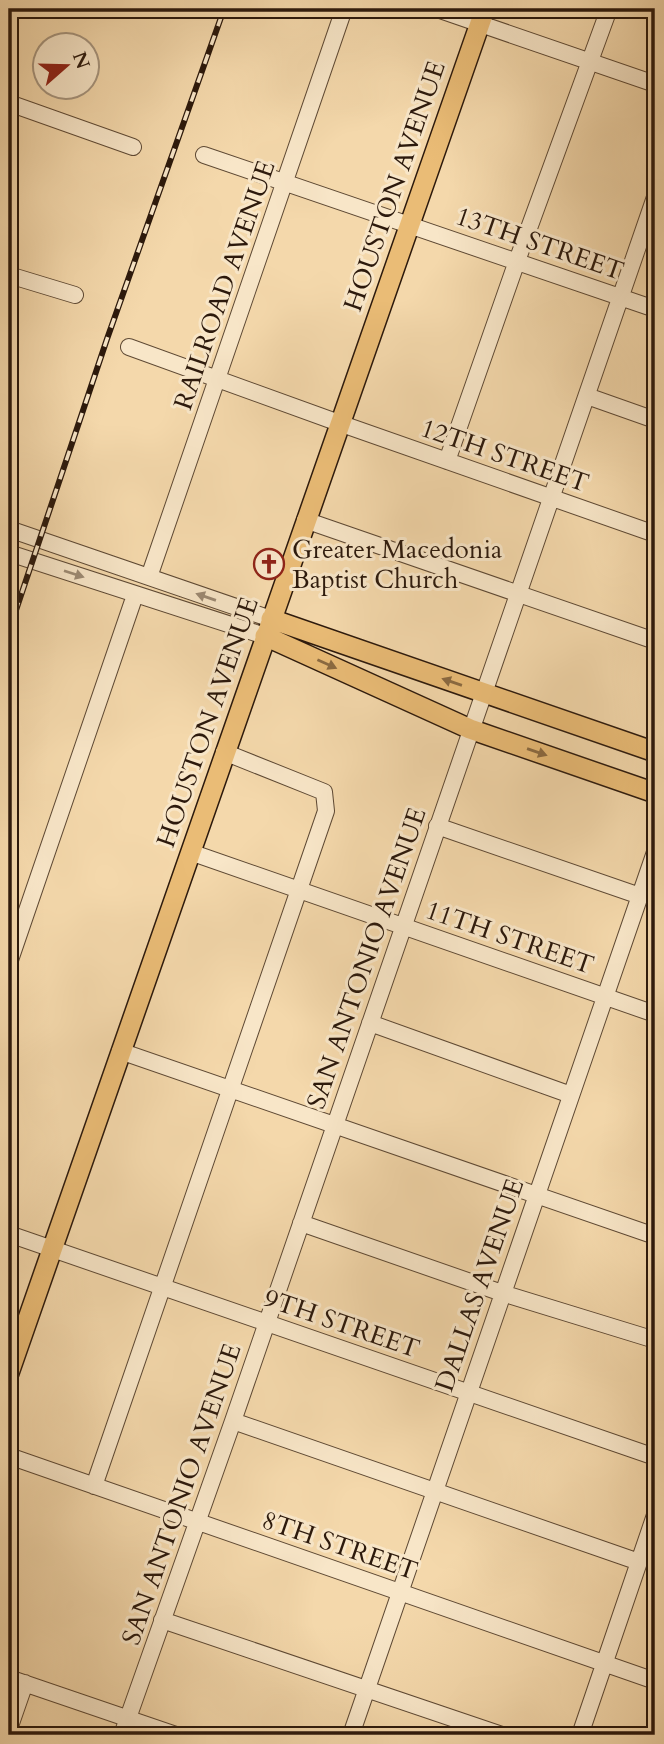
<svg xmlns="http://www.w3.org/2000/svg" width="664" height="1744" font-family="Cardo,serif">
<style>
.lines{fill:none;stroke-linecap:round;stroke-linejoin:round}
.minor-casing{stroke:#5e4934;stroke-width:18}
.major-casing{stroke:#2c190c;stroke-width:22}
.minor{stroke:#f8e6c8;stroke-width:16}
.major{stroke:#eabc76;stroke-width:19}
.rail-casing{stroke:#2c190c;stroke-width:6}
.rail{stroke:#f8e6c8;stroke-width:3.5;stroke-dasharray:10;stroke-linecap:butt}
.oneway{fill:#9c8a73}
.oneway2{fill:#8b6a41}
.labels{text-anchor:middle;stroke-width:6;stroke-linejoin:round;paint-order:stroke}
.street-label{font-size:26px;fill:#2c190c;stroke:#f8e6c8}
.poi-label{font-size:26px;fill:#2c190c;stroke:#f8e6c8;text-anchor:start}
</style>
<rect width="100%" height="100%" fill="#f4d8ab"/>
<filter id="stains"><feTurbulence type="fractalNoise" baseFrequency=".00286" numOctaves="4"/><feColorMatrix values="0 0 0 0 .2 0 0 0 0 .09 0 0 0 0 .02 0 0 0 .5 -.17"/></filter>
<radialGradient id="worn" r=".72"><stop offset=".6" stop-color="#630" stop-opacity="0"/><stop offset="1" stop-color="#630" stop-opacity=".3"/></radialGradient>
<g class="lines">
<g class="minor-casing">
<path id="minor" d="M437,9L655,84
M9,103L133,147
M204,155L655,309
M9,275L75,295
M129,347L339,423L655,534
M587,396L655,420
M447,461L517,261L609,9
M305,520L655,641
M9,529L271,619
M9,553L265,636
M149,577L344,9
M437,826L640,896
M190,852L655,1014
M9,963L135,595
M370,1023L571,1095
M120,1051L655,1236
M301,1223L502,1293L655,1340
M9,1234L655,1457
M233,1421L639,1562
M9,1456L655,1681
M94,1486L326,811L324,792L224,752
M162,1620L502,1735
M9,1678L176,1735
M9,1729L25,1683
M122,1735L233,1421L655,197
M351,1735L655,852
M580,1735L655,1515"/>
</g>
<g class="major-casing">
<path id="major" d="M271,619L655,752
M265,636L470,729L655,793
M9,1373L485,9"/>
</g>
<use href="#minor" class="minor"/>
<use href="#major" class="major"/>
<g class="rail-casing">
<path id="rail" d="M9,631L107,339L224,9"/>
</g>
<use href="#rail" class="rail"/>
</g>
<defs><path id="oneway-solid" d="M-6-.8H1V-3.2L6.5 0L1 3.2V.8H-6Z" transform="scale(1.75)"/></defs>
<g class="oneway">
<use href="#oneway-solid" transform="translate(74 574) rotate(18)"/>
<use href="#oneway-solid" transform="translate(206 597) rotate(-161)"/>
</g>
<g class="oneway2">
<use href="#oneway-solid" transform="translate(327 664) rotate(24)"/>
<use href="#oneway-solid" transform="translate(452 682) rotate(-161)"/>
<use href="#oneway-solid" transform="translate(537 752) rotate(19)"/>
</g>
<defs>
<g id="church-ring" transform="scale(1.575)"><circle r="9.5" fill="#f8e6c8" stroke="#8f2418" stroke-width="1.5"/><path d="M-1.2-6h2.4v3.5h3.3v2.4h-3.3V6h-2.4V-.1h-3.3v-2.4h3.3Z" fill="#8f2418"/></g>
</defs>
<g fill-rule="evenodd">
<use href="#church-ring" x="269" y="564"/>
</g>
<g class="labels">
<g class="street-label">
<text transform="translate(394 186) rotate(-71)" y="9">HOUSTON AVENUE</text>
<text transform="translate(540 243) rotate(19)" y="9">13TH STREET</text>
<text transform="translate(224 285) rotate(-71)" y="9">RAILROAD AVENUE</text>
<text transform="translate(505 455) rotate(19)" y="9">12TH STREET</text>
<text transform="translate(207 722) rotate(-71)" y="9">HOUSTON AVENUE</text>
<text transform="translate(510 937) rotate(19)" y="9">11TH STREET</text>
<text transform="translate(366 958) rotate(-71)" y="9">SAN ANTONIO AVENUE</text>
<text transform="translate(479 1285) rotate(-71)" y="9">DALLAS AVENUE</text>
<text transform="translate(342 1323) rotate(19)" y="9">9TH STREET</text>
<text transform="translate(181 1494) rotate(-71)" y="9">SAN ANTONIO AVENUE</text>
<text transform="translate(340 1545) rotate(19)" y="9">8TH STREET</text>
</g>
<g class="poi-label">
<text x="292" y="558">Greater Macedonia<tspan x="292" dy="30">Baptist Church</tspan></text>
</g>
</g>
<rect width="664" height="1744" fill="none" stroke="#f4d8ab" stroke-width="35"/>
<rect x="10" y="10" width="643" height="1723" fill="none" stroke="#2c190c" stroke-width="3.5"/>
<rect x="18" y="18" width="629" height="1709" fill="none" stroke="#2c190c" stroke-width="2"/>
<g transform="translate(66 66) rotate(70)"><circle r="33" fill="#f8e6c8" stroke="#a6947d" stroke-width="2"/>
<path d="M0-5L12 26L0 18L-12 26Z" fill="#8f2418"/>
<text y="-10" font-size="19" font-weight="bold" text-anchor="middle" fill="#2c190c">N</text>
</g>
<rect width="100%" height="100%" filter="url(#stains)"/>
<rect width="100%" height="100%" fill="url(#worn)"/>
</svg>
